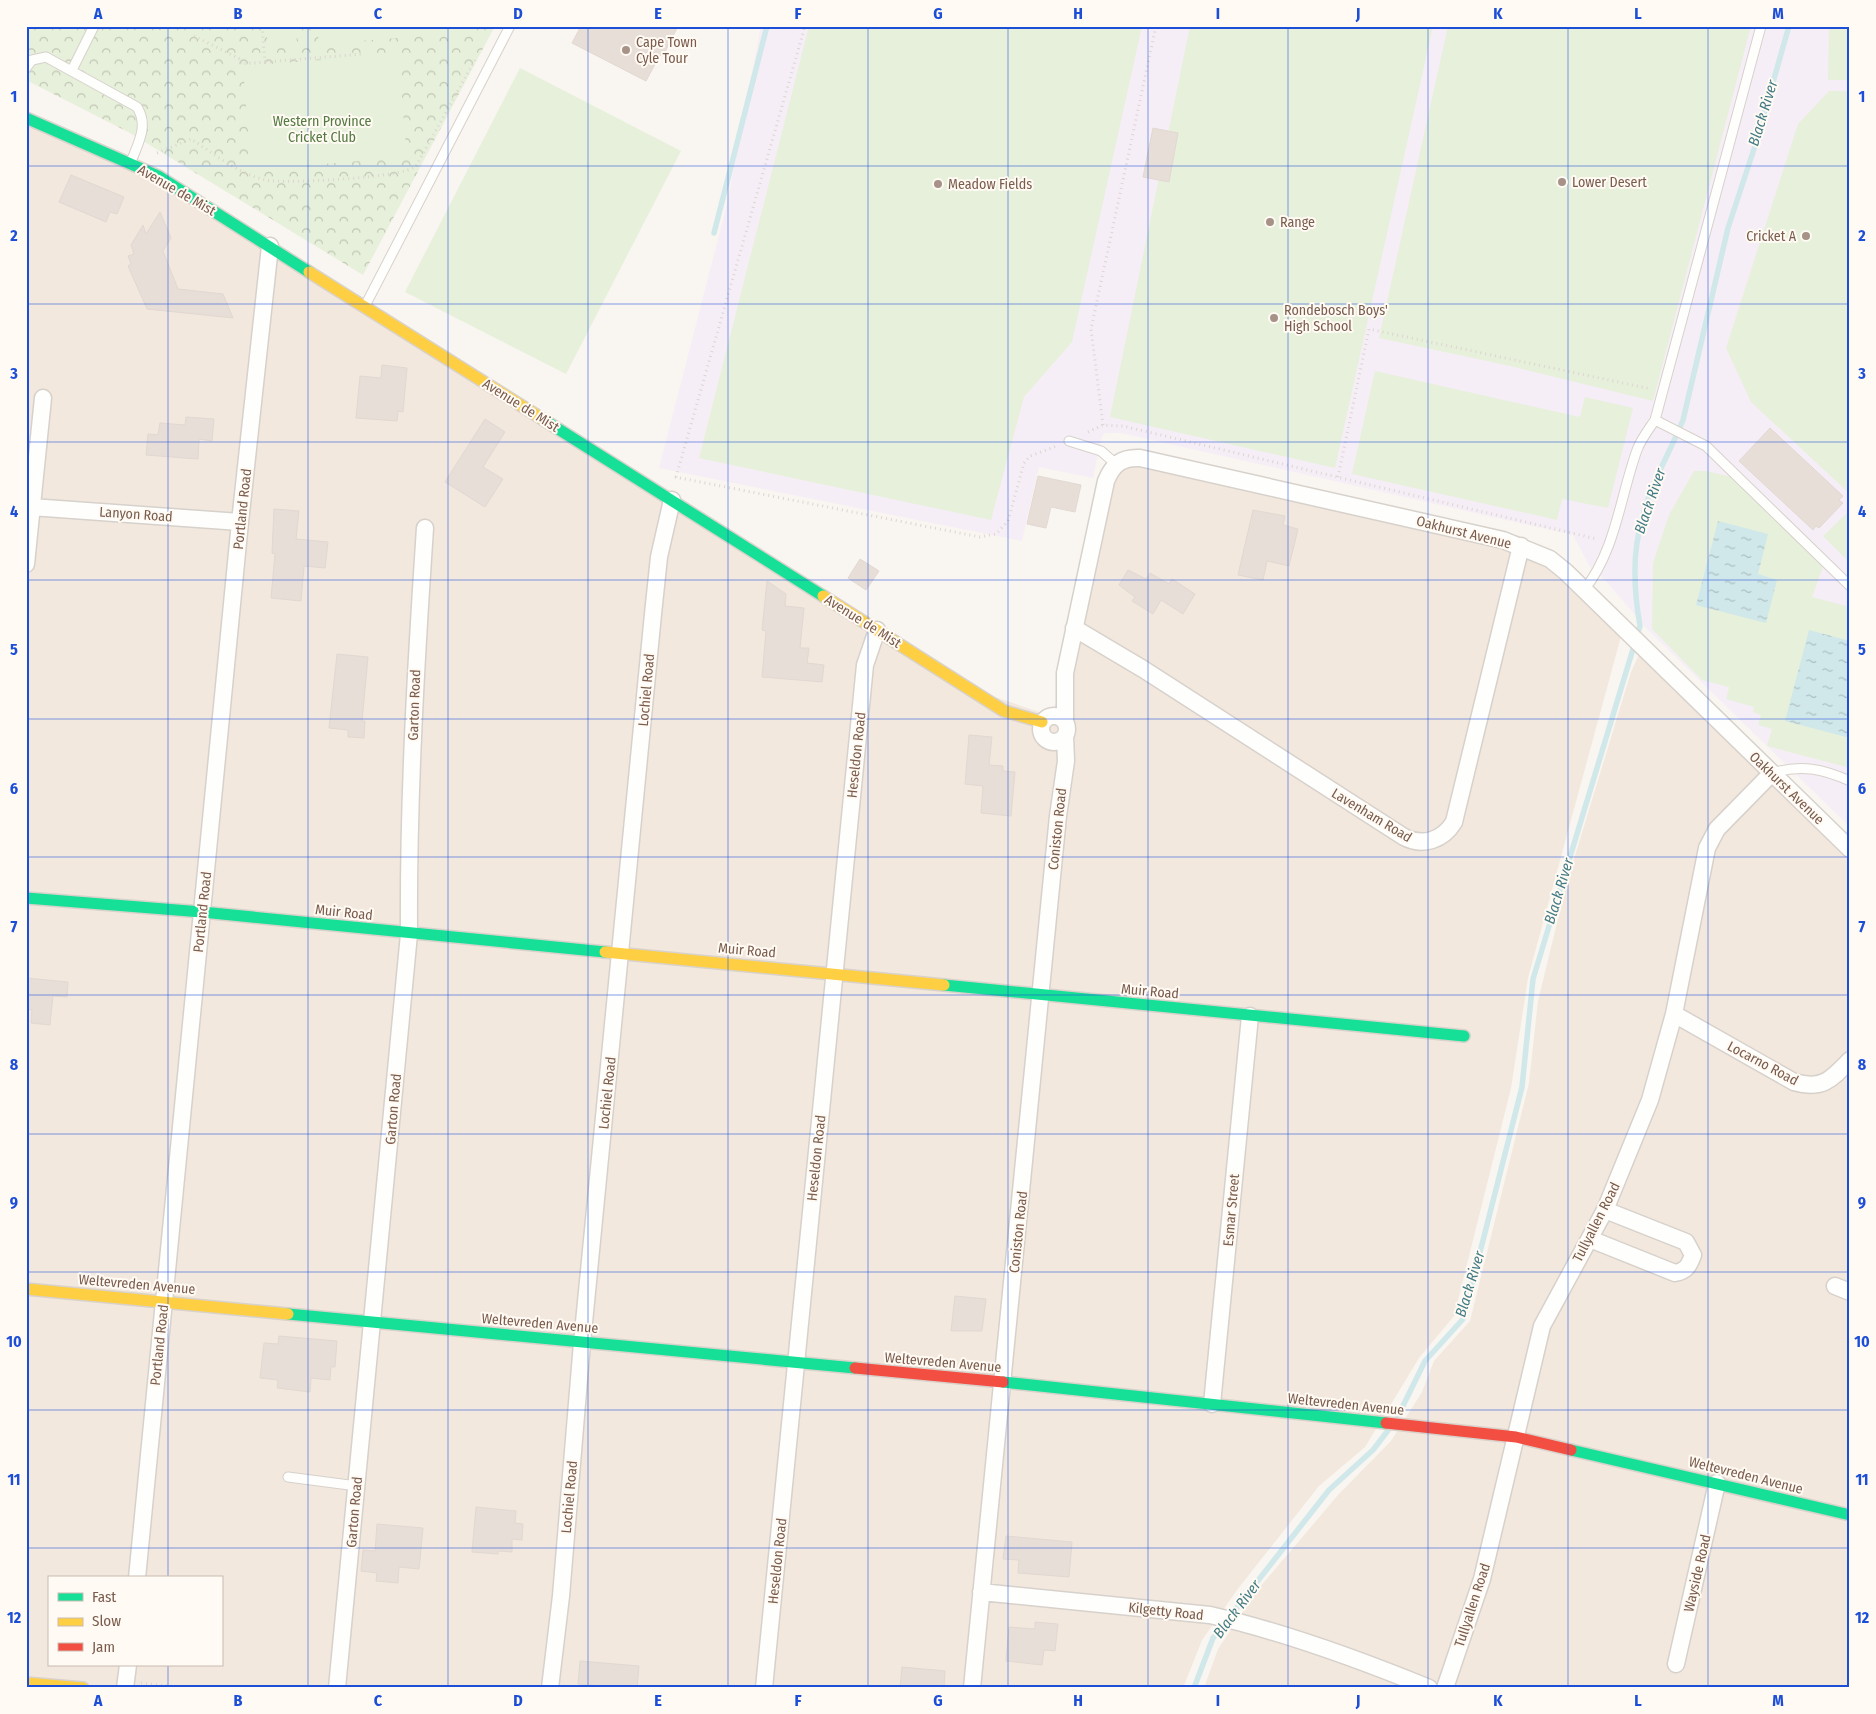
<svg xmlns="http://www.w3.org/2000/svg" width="1876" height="1714" font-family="'Fira Sans Condensed',sans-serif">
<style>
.residential{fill:#f2e8de;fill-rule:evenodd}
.education{fill:#f6eef6}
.park{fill:url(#park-crowns)}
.garden{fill:#e7f0db}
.water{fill:url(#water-ripples)}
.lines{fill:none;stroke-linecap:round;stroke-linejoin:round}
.stream{stroke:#d0e8ea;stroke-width:5.5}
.building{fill:#e6ded7;stroke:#e2d8d2}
.lane-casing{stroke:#d7d1cb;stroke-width:11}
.street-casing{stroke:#d7d1cb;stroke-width:19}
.fast-casing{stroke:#d9d2cb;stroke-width:14}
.slow-casing{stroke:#d9d2cb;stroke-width:14}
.jam-casing{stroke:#d9d2cb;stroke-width:14}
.path{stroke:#dcd5d0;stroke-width:3;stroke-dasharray:1 4;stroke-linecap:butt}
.lane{stroke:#fefefd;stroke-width:9}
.street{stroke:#fefefd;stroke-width:16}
.fast{stroke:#16e098;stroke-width:11}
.slow{stroke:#ffcf43;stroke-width:11}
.jam{stroke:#f24e42;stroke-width:11}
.grid{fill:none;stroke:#1d4ed8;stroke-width:1;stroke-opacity:0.55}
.poi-dot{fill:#a69286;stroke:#fffaf3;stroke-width:2}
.labels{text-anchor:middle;stroke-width:4;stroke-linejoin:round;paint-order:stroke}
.poi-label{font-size:14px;fill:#7a5c4d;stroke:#fffaf3;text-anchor:start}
.park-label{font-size:14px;fill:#537a41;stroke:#fffaf3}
.street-label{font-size:14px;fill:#7a5c4d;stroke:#fffaf3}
.water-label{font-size:15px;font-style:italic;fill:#437c86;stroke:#fffaf3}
.neatline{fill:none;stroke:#1d4ed8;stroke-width:2}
.grid-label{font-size:16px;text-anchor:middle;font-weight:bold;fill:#1d4ed8}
</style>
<defs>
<pattern id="park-crowns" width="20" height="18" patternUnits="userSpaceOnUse" patternTransform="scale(1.25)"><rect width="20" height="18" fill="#e7f0db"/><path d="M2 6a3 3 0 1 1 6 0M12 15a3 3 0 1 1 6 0" fill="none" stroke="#c0c6b4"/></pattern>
<pattern id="water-ripples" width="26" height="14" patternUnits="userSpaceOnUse" patternTransform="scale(1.25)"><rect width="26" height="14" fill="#d0e8ea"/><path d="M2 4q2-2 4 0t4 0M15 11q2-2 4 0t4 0" fill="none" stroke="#aebfc0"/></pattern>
</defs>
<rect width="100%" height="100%" fill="#f9f5f0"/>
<path class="residential" d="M26,118L130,164L968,688L1051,716L1063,685L1106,481L1125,459L1550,559L1623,629L1528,978L1511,1088L1454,1316L1419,1358L1365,1447L1319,1486L1237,1590L1202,1640L1183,1688H26ZM49,1578H221V1665H49Z
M1642,648L1850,849V1688H1204L1218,1649L1260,1587L1338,1495L1391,1441L1422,1392L1434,1361L1470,1321L1529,1083L1538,1001L1567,882L1631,672Z"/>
<path class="education" d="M761,26H1850V827L1647,629L1606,581L1590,567L1573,535L1121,433H1105L1102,436L1093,478L1039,467L1022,541L659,468L727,204Z"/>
<path class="park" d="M26,26H495L363,275L130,133L26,80Z"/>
<path class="garden" d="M266,26H296L297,45L268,47Z
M317,26H474L475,32L319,44Z
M809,26H1142L1072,342L1024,397L991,520L699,458Z
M1190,26H1433L1335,468L1110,417Z
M1448,26H1751L1653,401L1510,366L1379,338Z
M1829,26H1850V80H1828Z
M398,54L407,157L251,170L243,66Z
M520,68L681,151L566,374L405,292Z
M1829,91H1850V494L1751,402L1726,348L1798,124Z
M1375,371L1580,417L1585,397L1633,408L1608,508L1562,499L1557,520L1352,474Z
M1694,471H1706L1732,477L1823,567L1812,597L1850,607V768L1767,746L1772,729L1758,725L1761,715L1753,712L1754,707L1726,699L1729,687L1702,680L1652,629L1653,563L1669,515Z
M1850,510V563L1823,536Z"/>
<path class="water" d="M1718,521L1768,534L1758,574L1777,580L1766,623L1696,605Z
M1809,630L1850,641V738L1785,721Z"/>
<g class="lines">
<path class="stream" d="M714,233L767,26
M1397,1418L1425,1361L1463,1319L1522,1087L1533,979L1640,626C1631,574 1633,535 1653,486C1662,464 1674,443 1683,420L1728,228L1754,149L1789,26
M1194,1688L1213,1638L1329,1490L1373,1450L1389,1429"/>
</g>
<path class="building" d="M581,26H678L663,56L660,55L646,81L572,43Z
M1153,128L1178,133L1169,182L1143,177Z
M71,175L124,197L117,214L110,212L106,222L59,202Z
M160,212L171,238L163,251L178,289L223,294L233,318L147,309L128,266L131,264L128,256L134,254L131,245L143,225L146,234Z
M382,365L407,368L403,412L398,411L397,421L356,418L360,376L381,378Z
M186,417L214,419L212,441L199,439L198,459L146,455L148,434L158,435L160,423L185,425Z
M485,419L505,432L483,467L503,479L485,507L445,482Z
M1770,428L1843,496L1839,500L1843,503L1819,528L1816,526L1813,530L1739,461Z
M1038,476L1081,485L1075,512L1051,507L1046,528L1027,524Z
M274,509L299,511L296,539L328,542L325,568L304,566L301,601L271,598L275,554L272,553Z
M1253,510L1285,516L1283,525L1298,529L1289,566L1267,561L1263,580L1238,575Z
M860,559L879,571L866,590L848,578Z
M1128,570L1146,579L1150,573L1169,584L1172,579L1195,594L1183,614L1161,600L1153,614L1132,601L1135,597L1119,585Z
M767,581L786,594L785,606L804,608L800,648H809L807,663L824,665L822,682L762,677L766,631L762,630Z
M337,654L368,657L362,721H365L364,738L348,737V730L329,728Z
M969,735L992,737L989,765L1003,766V771L1015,772L1011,816L981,813L983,786L965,784Z
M26,978L68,982L67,997L53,996L50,1025L31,1023L32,1010L26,1009Z
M955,1296L986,1299L982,1331H951Z
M279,1336L337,1341L335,1367H331L330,1380L311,1378L310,1392L277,1388L278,1380L260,1378L264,1343L278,1344Z
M476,1507L516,1511L515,1523L523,1524L522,1540L512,1539V1552L498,1551V1554L472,1552Z
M377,1524L423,1528L419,1569L399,1567L398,1583L376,1581L377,1573L361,1571L363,1550L375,1551Z
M1006,1536L1072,1542L1069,1577L1018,1573L1019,1560L1003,1559Z
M1035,1622L1058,1624L1055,1651L1044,1650L1042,1665L1006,1661L1009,1627L1035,1629Z
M580,1661L639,1666L637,1688H603V1686L578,1684Z
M902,1667L945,1671L944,1688H900Z"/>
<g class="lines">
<g class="lane-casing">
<path id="lane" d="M26,68L32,60L46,57L137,107C149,126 138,143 131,162
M72,70L94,26
M365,306L510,26
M1655,420L1706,446L1850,586
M1069,441L1101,451L1116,464
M1584,590C1616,550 1620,497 1637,450C1641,439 1649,429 1655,420L1761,26
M1772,773C1801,764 1823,769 1850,781
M288,1477L357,1486"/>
</g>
<g class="street-casing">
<path id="street" d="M31,507L240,522
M26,564L43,398
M1074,628L1143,669L1404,837C1423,847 1443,840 1454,822L1521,546
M1041 729a13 13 0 1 1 26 0a13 13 0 1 1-26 0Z
M1065,721V673L1106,481C1113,464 1122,457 1140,458L1503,540L1550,559L1566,572L1850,849
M1674,1014L1794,1082C1822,1090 1831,1080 1850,1060
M1590,1239L1675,1273C1686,1271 1689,1266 1693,1255L1686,1242L1605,1210
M1835,1286L1850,1292
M1212,1404L1250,1016
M137,1578L240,522L270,246
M981,1592L1210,1615C1284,1632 1358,1659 1429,1688
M1676,1664L1717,1483
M125,1688L128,1665
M337,1688L409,934C408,799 416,663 425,528
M550,1688L561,1596L582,1343L653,614L659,557L672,500
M764,1688L865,665L877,630
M972,1688L1058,816L1066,761L1065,736
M1445,1688L1482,1579L1542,1326L1605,1210L1650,1100L1674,1014L1707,848L1717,829L1772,773"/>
</g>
<g class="fast-casing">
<path id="fast" d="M26,118L158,176L309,272
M544,420L823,596
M26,898L202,912L605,952
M944,985L1464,1036
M288,1314L855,1368
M1003,1382L1386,1423
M1571,1450L1850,1515"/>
</g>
<g class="slow-casing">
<path id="slow" d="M309,272L544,420
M823,596L1004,711L1042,722
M605,952L944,985
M26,1289L288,1314
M26,1683L83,1688"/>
</g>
<g class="jam-casing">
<path id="jam" d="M855,1368L1003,1382
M1386,1423L1516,1437L1571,1450"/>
</g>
<path class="path" d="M194,36L240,59L241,64L265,62L262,26
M265,62L362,54
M157,153L191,139C213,153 239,174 265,180C285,184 405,178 416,166L475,60
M1103,425L1091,329L1156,26
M1088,432L1103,425L1123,426L1597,539
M675,477L980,537L996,534L1008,521L1024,463L1030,456L1057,446
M676,477L805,26
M1338,477L1369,329L1651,389
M141,1683L190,1688"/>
<use href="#lane" class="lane"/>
<use href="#street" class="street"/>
<use href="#fast" class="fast"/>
<use href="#slow" class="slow"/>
<use href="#jam" class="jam"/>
</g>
<path class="grid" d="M168,26V1578M308,26V1688M448,26V1688M588,26V1688M728,26V1688M868,26V1688M1008,26V1688M1148,26V1688M1288,26V1688M1428,26V1688M1568,26V1688M1708,26V1688M26,166H1850M26,304H1850M26,442H1850M26,580H1850M26,719H1850M26,857H1850M26,995H1850M26,1134H1850M26,1272H1850M26,1410H1850M26,1548H1850M168,1665V1688"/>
<g class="poi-dot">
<circle cx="626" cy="50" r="5"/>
<circle cx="1562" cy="182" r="5"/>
<circle cx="938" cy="184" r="5"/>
<circle cx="1270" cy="222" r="5"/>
<circle cx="1806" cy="236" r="5"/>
<circle cx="1274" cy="318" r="5"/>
</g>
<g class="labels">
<g class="poi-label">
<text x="636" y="47">Cape Town<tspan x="636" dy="16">Cyle Tour</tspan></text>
<text x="1572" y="187">Lower Desert</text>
<text x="948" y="189">Meadow Fields</text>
<text x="1280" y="227">Range</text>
<text x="1796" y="241" text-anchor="end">Cricket A</text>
<text x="1284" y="315">Rondebosch Boys'<tspan x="1284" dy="16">High School</tspan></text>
</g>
<g class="park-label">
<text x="322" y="126">Western Province<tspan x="322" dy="16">Cricket Club</tspan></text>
</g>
<g class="street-label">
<text transform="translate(177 190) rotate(30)" y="5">Avenue de Mist</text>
<text transform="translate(521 405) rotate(32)" y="5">Avenue de Mist</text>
<text transform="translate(242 509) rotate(-84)" y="5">Portland Road</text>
<text transform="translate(136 514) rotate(4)" y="5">Lanyon Road</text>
<text transform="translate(1464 532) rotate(14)" y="5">Oakhurst Avenue</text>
<text transform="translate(863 621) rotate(32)" y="5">Avenue de Mist</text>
<text transform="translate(646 690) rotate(-85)" y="5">Lochiel Road</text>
<text transform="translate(414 705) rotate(-88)" y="5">Garton Road</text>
<text transform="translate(856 755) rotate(-84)" y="5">Heseldon Road</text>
<text transform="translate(1787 788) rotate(44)" y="5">Oakhurst Avenue</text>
<text transform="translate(1372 815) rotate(31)" y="5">Lavenham Road</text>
<text transform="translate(1057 829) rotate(-84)" y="5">Coniston Road</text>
<text transform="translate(202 912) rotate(-84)" y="5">Portland Road</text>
<text transform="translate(344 912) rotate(6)" y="5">Muir Road</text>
<text transform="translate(747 950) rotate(5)" y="5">Muir Road</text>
<text transform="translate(1150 991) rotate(5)" y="5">Muir Road</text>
<text transform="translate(1763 1063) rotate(28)" y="5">Locarno Road</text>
<text transform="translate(607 1093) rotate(-84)" y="5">Lochiel Road</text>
<text transform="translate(393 1109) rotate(-85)" y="5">Garton Road</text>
<text transform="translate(816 1158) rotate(-84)" y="5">Heseldon Road</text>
<text transform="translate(1231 1210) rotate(-85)" y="5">Esmar Street</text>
<text transform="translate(1596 1222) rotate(-63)" y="5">Tullyallen Road</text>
<text transform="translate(1018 1232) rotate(-84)" y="5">Coniston Road</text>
<text transform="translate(137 1284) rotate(5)" y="5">Weltevreden Avenue</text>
<text transform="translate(540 1323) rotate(5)" y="5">Weltevreden Avenue</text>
<text transform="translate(159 1345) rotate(-84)" y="5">Portland Road</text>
<text transform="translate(943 1362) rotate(5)" y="5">Weltevreden Avenue</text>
<text transform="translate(1346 1404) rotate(6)" y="5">Weltevreden Avenue</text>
<text transform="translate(1746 1475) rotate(14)" y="5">Weltevreden Avenue</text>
<text transform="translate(569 1497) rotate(-85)" y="5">Lochiel Road</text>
<text transform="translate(354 1512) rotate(-85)" y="5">Garton Road</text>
<text transform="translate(777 1561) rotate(-84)" y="5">Heseldon Road</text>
<text transform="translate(1697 1573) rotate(-77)" y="5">Wayside Road</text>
<text transform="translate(1472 1605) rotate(-72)" y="5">Tullyallen Road</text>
<text transform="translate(1166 1611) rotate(6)" y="5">Kilgetty Road</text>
</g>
<g class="water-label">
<text transform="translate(1763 113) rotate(-73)" y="5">Black River</text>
<text transform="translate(1650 501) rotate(-71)" y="5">Black River</text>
<text transform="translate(1559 891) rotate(-73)" y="5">Black River</text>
<text transform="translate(1470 1284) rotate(-73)" y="5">Black River</text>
<text transform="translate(1237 1609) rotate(-53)" y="5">Black River</text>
</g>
</g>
<rect width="1876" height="1714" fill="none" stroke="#fffaf3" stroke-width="55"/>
<rect x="48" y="1576" width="175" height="90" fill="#fffaf3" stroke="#cabbb1"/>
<rect x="58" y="1593" width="25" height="8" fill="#16e098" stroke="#cabbb1"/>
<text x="92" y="1602" font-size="15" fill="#7a5c4d">Fast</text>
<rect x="58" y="1618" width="25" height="8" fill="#ffcf43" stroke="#cabbb1"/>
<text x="92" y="1626" font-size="15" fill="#7a5c4d">Slow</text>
<rect x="58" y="1643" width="25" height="8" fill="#f24e42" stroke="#cabbb1"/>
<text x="92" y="1652" font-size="15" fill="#7a5c4d">Jam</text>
<rect x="28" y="28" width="1820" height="1658" class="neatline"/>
<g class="grid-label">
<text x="98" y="19">A</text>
<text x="238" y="19">B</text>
<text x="378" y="19">C</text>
<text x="518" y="19">D</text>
<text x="658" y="19">E</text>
<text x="798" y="19">F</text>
<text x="938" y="19">G</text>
<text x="1078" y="19">H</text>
<text x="1218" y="19">I</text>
<text x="1358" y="19">J</text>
<text x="1498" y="19">K</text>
<text x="1638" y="19">L</text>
<text x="1778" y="19">M</text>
<text x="14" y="102">1</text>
<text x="1862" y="102">1</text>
<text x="14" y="241">2</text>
<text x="1862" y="241">2</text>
<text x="14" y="379">3</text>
<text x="1862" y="379">3</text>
<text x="14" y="517">4</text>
<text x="1862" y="517">4</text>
<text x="14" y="655">5</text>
<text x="1862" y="655">5</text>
<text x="14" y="794">6</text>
<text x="1862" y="794">6</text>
<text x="14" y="932">7</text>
<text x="1862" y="932">7</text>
<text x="14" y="1070">8</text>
<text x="1862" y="1070">8</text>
<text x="14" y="1208">9</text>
<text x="1862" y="1208">9</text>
<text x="14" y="1347">10</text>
<text x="1862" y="1347">10</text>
<text x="14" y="1485">11</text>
<text x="1862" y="1485">11</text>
<text x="14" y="1623">12</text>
<text x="1862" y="1623">12</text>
<text x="98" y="1706">A</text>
<text x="238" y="1706">B</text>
<text x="378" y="1706">C</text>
<text x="518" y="1706">D</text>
<text x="658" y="1706">E</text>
<text x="798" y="1706">F</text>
<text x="938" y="1706">G</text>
<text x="1078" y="1706">H</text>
<text x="1218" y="1706">I</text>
<text x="1358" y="1706">J</text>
<text x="1498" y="1706">K</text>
<text x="1638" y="1706">L</text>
<text x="1778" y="1706">M</text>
</g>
</svg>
